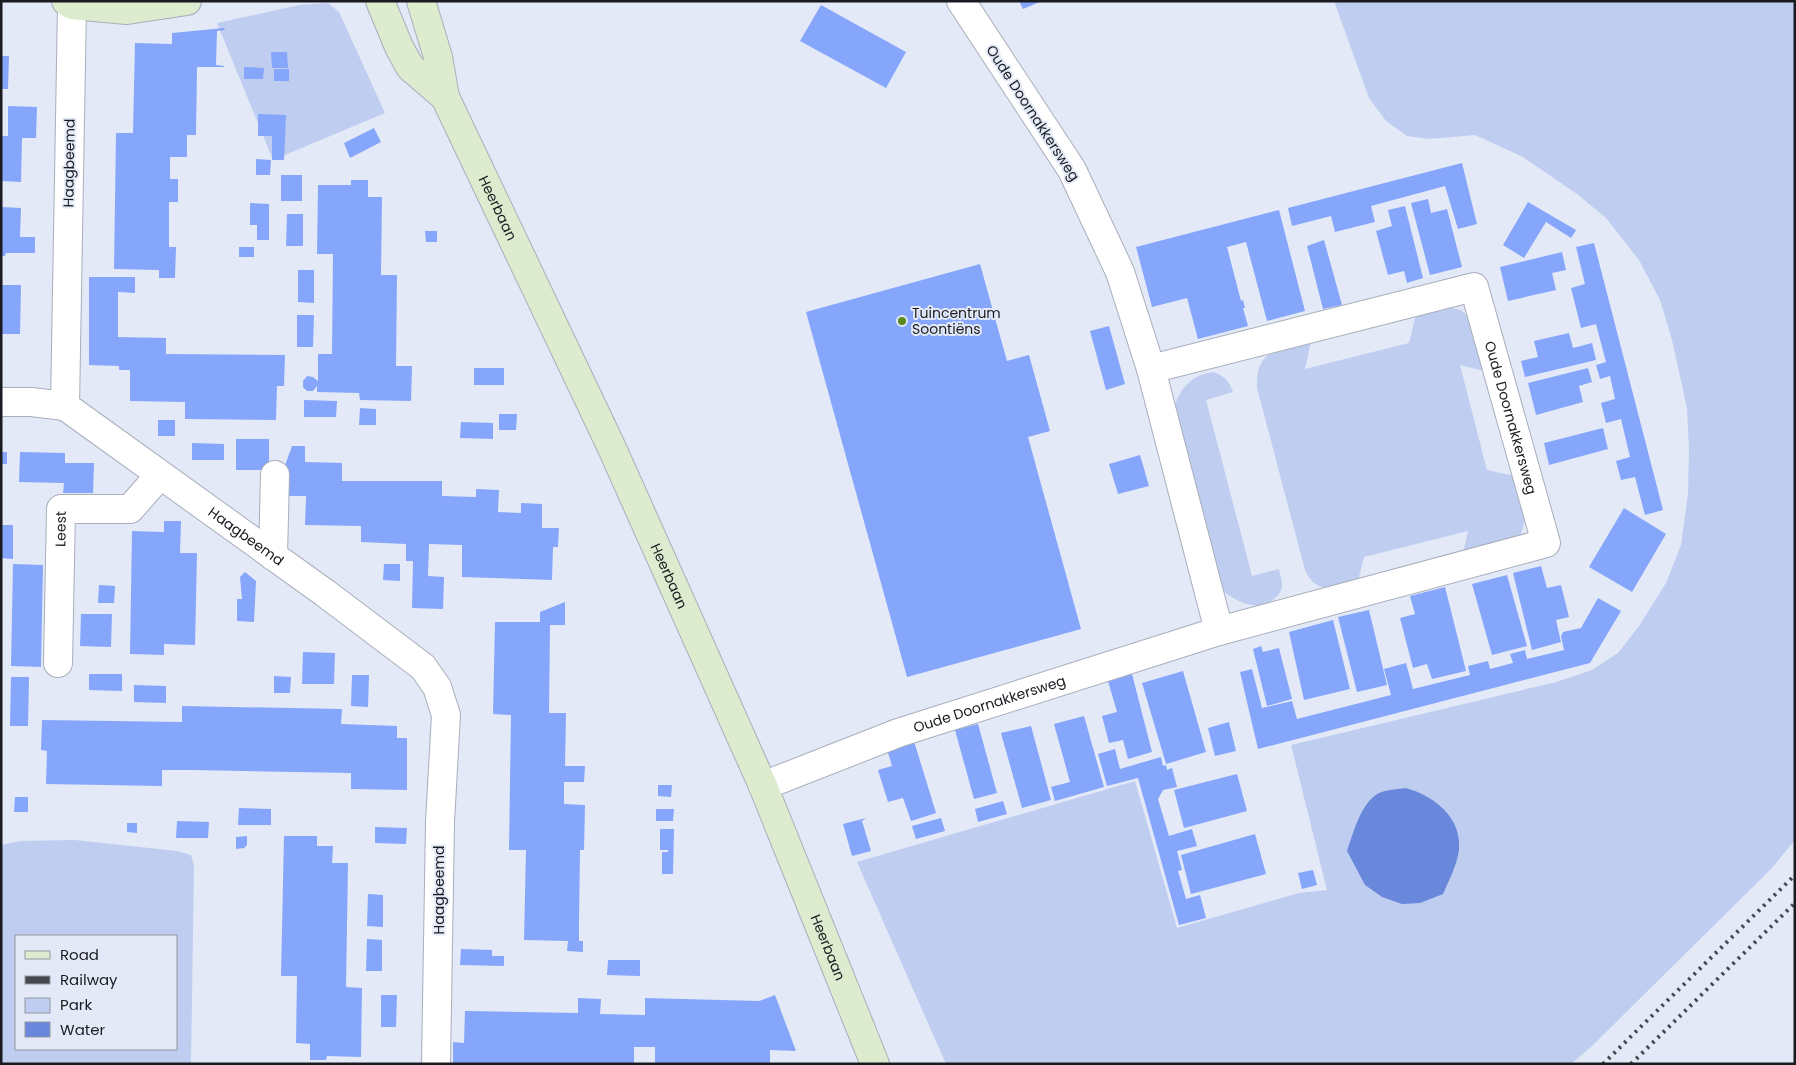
<svg xmlns="http://www.w3.org/2000/svg" width="1796" height="1065" font-family="Poppins,sans-serif">
<style>
.green{fill:#bfcef0;fill-rule:evenodd}
.water{fill:#6988db}
.building{fill:#85a6fb}
.lines{fill:none;stroke-linecap:round;stroke-linejoin:round}
.street-casing{stroke:#a8aebb;stroke-width:30}
.secondary-casing{stroke:#a8aebb;stroke-width:30}
.street{stroke:#fff;stroke-width:28}
.secondary{stroke:#ddebcf;stroke-width:28}
.rail{stroke:#46484f;stroke-width:4;stroke-dasharray:2.5 5;stroke-linecap:butt}
.poi-dot{fill:#5b891c;stroke:#e3e9f7;stroke-width:2}
.labels{text-anchor:middle;stroke-width:4;stroke-linejoin:round;paint-order:stroke}
.street-label{font-size:14px;fill:#191b20;stroke:#e3e9f7}
.poi-label{font-size:14px;fill:#191b20;stroke:#e3e9f7;text-anchor:start}
</style>
<rect width="100%" height="100%" fill="#e3e9f7"/>
<path class="green" d="M1334,1H1795V840L1771,869L1591,1047L1571,1064H946L857,862L1135,781L1177,928L1299,893L1327,890L1291,745L1556,682L1592,670L1618,653L1639,626L1666,583L1681,545L1688,494L1689,449L1687,408L1672,340L1660,300L1639,260L1606,218L1577,194L1523,157L1475,135L1429,139L1407,136L1386,121L1369,98Z
M328,3L339,12L385,113L273,160L217,23L299,5Z
M1447,307L1461,310L1469,317L1488,372L1460,365L1487,470L1515,476C1521,499 1531,517 1518,539L1462,558L1468,531L1364,557L1357,585C1334,588 1316,595 1305,570L1257,388C1255,348 1280,350 1311,342L1305,369L1409,343L1416,314Z
M1213,372C1225,376 1229,381 1233,392L1206,400L1252,576L1279,569C1280,574 1282,580 1282,585C1282,590 1279,595 1275,598C1261,614 1235,601 1223,591L1173,411C1179,390 1190,375 1213,372Z
M75,840L177,851L191,855L194,866L191,1064H1V845L21,841ZM16,936H176V1049H16Z"/>
<path class="water" d="M1406,788C1434,796 1462,817 1459,850C1457,865 1449,880 1443,894L1420,903L1402,904L1382,897L1365,885L1347,851C1353,834 1361,802 1379,793C1386,790 1398,789 1406,788Z"/>
<path class="building" d="M1019,1H1042L1023,9Z
M821,5L906,52L886,88L800,41Z
M224,28L225,30L217,31L216,65L224,66V67H197L196,135H187V157H170V179H178V202H169V247H176L175,278H159V270L114,269L116,133H133L135,43L172,44V33Z
M271,52H287L288,68H272Z
M1,56H9L8,89H1Z
M244,67L264,68L263,79H244Z
M274,69H289V81H274Z
M8,106L37,107L36,138H22L21,182L1,181V136H8Z
M258,114L286,115L284,160H272V136H258Z
M374,128L381,142L350,158L344,143Z
M256,159L271,160L270,175H256Z
M1462,163L1477,224L1458,229L1445,186L1371,206L1375,222L1335,232L1331,216L1292,226L1288,208Z
M281,175H302V201H281Z
M351,180H368V197H382L381,275H397L396,366H412L411,401L360,400L359,393L317,392V386L313,391H307L303,387V381L307,376L313,377L318,381V354H332L333,254H317L318,185H351Z
M1428,199L1431,213L1447,209L1462,267L1430,275L1411,203Z
M1528,202L1576,230L1571,238L1546,222L1524,258L1503,245Z
M250,203L269,204V240H257V225H250Z
M1405,206L1423,278L1407,283L1404,271L1388,275L1376,231L1392,226L1388,210Z
M1,207L21,208L20,237H35V253H6L5,256H1Z
M1279,210L1305,311L1267,321L1246,242L1227,247L1241,301L1243,300L1245,308H1243L1248,326L1198,339L1187,298L1152,307L1136,247Z
M287,214H303V246H286Z
M425,231H437V242H426Z
M1324,240L1342,305L1323,309L1307,246Z
M1594,243L1663,510L1645,515L1635,477L1621,480L1616,461L1630,457L1621,419L1606,423L1601,403L1615,399L1610,376L1600,379L1596,365L1606,362L1596,324L1581,328L1571,288L1585,284L1576,247Z
M239,247H254V257H239Z
M1562,252L1566,270L1552,273L1556,290L1508,301L1500,267Z
M980,264L1007,361L1029,355L1050,431L1028,437L1081,629L907,677L806,312Z
M298,270H314V303L298,302Z
M89,277H135V293L118,292V337L166,338V354L285,355L284,386H277L276,420L185,419V402L130,401V370H119V366L89,365Z
M1,285H21L20,334H1Z
M297,315H314L313,347H297Z
M1109,326L1125,384L1106,390L1090,331Z
M1569,333L1573,348L1592,343L1596,360L1525,377L1521,361L1538,357L1534,341Z
M474,368H504V385H474Z
M1588,368L1592,382L1579,386L1583,402L1536,415L1528,383Z
M304,400L337,401L336,417H304Z
M360,408L376,409V425H359Z
M499,414H517L516,430H499Z
M158,420H175V436H158Z
M461,422L493,423V439L460,438Z
M1603,428L1608,449L1549,465L1544,443Z
M236,439H269V470H236Z
M192,443L224,444V460H192Z
M292,446H305V462L342,463V481H442V496L476,497V489L499,490L498,512L521,513V503L542,504V528H559L558,547H553L552,580L462,577V545L429,544L428,576L444,577L443,609L412,608L413,561H406V544L361,542V526L305,525L306,496H280L283,471Z
M1,452H7V464H1Z
M20,452L65,453V463H94L93,493H63L64,483L19,482Z
M1140,455L1149,486L1118,494L1109,464Z
M1624,508L1666,534L1632,592L1589,567Z
M164,521H181L180,553H197L195,645L164,644V655L130,654L132,531L164,532Z
M1,525H13V559L1,558Z
M13,564L43,565L41,667L11,666Z
M384,564H400V581L383,580Z
M1541,566L1547,588L1561,585L1569,617L1556,620L1561,642L1532,650L1513,573Z
M245,572L256,581L254,622L237,621V599H242L240,577Z
M1507,575L1527,646L1492,655L1472,584Z
M99,585L115,586L114,603H98Z
M1445,587L1466,671L1432,679L1427,664L1413,668L1400,618L1415,614L1410,596Z
M1598,598L1621,611L1590,663L1258,749L1240,672L1252,669L1262,708L1292,701L1297,719L1391,695L1384,669L1406,663L1413,689L1470,675L1468,666L1488,661L1490,669L1513,663L1510,654L1525,650L1527,659L1564,650L1561,636L1563,632L1581,628Z
M565,602V625H550L549,713H566L565,766H585L584,782H564V804L585,805L584,850H580L579,918V941H583V952L567,951L568,941L524,940L526,850H509L511,715L493,714L495,622H540V612Z
M1369,610L1387,685L1357,692L1338,617Z
M81,614H112L111,647L80,646Z
M1333,620L1350,689L1304,700L1289,632Z
M1261,646L1263,652L1279,648L1292,699L1267,706L1253,649Z
M303,652L335,653L334,684H302Z
M1183,671L1206,752L1166,764L1142,683Z
M89,674H122V691L89,690Z
M1132,674L1152,752L1128,759L1123,740L1109,743L1102,716L1117,712L1108,681Z
M352,675H369L368,707L351,706Z
M274,676L291,677L290,693H274Z
M11,677H29L28,726H10Z
M134,685L166,686V703L134,702Z
M182,706L342,709L341,724L397,726V738H407V790L351,789V773L192,770H162V786L46,784L47,751L41,750L42,720L182,722Z
M1084,716L1104,787L1055,801L1051,787L1070,782L1054,724Z
M1229,722L1236,751L1215,756L1208,728Z
M978,724L997,793L974,799L955,730Z
M1031,726L1051,800L1022,808L1001,733Z
M913,738L936,813L911,821L903,798L888,802L878,770L892,766L886,746Z
M1115,749L1120,769L1161,757L1163,766L1166,765L1167,770L1172,768L1177,787L1163,790L1158,799L1169,836L1192,829L1197,846L1177,851L1182,870L1178,871L1186,899L1200,895L1206,918L1179,925L1138,778L1107,786L1098,754Z
M1237,774L1247,811L1184,828L1174,790Z
M658,785H672L671,797L658,796Z
M15,797H28V812H14Z
M1003,801L1007,814L978,822L975,809Z
M239,808L271,809V825H238Z
M656,809H674L673,821H656Z
M866,818L862,821L871,851L852,856L843,824Z
M941,818L945,831L916,839L912,826Z
M177,821L209,822L208,838H176Z
M127,823H137V833L127,832Z
M375,827L407,828L406,844L375,843Z
M660,829H674L673,874H662V852H668V850H660Z
M1255,834L1266,874L1191,894L1181,855Z
M247,836V845L244,848L236,849V837Z
M284,836H317V846H333L332,863H348L346,987L362,988L361,1057L327,1056L326,1060H310V1044L296,1043L297,976H281Z
M1313,870L1317,885L1302,889L1298,873Z
M368,894L383,895V927L367,926Z
M367,939L382,940V971H366Z
M461,949L492,950V956H504V966L460,965Z
M608,960H640V976L607,975Z
M381,995H397L396,1027H381Z
M775,995L796,1051L770,1050V1064L655,1063V1047H634V1064H453V1042L464,1043L465,1011L578,1013V998L601,999L600,1014L645,1015V998L759,1001Z"/>
<g class="lines">
<g class="street-casing">
<g id="street">
<path id="s1" d="M72,5L65,406L325,593L423,667L437,687L446,715L440,822L436,1064"/>
<path id="s2" d="M1151,369L1474,287L1546,543L1219,631"/>
<path d="M1,402H31L65,406"/>
<path d="M273,556L275,475"/>
<path id="s3" d="M58,663L61,509H130L160,475"/>
<path id="s4" d="M763,786L898,733L1219,631L1151,369L1120,272L1072,170L961,1"/>
</g>
</g>
<g class="secondary-casing">
<g id="secondary">
<path d="M66,1L72,5L127,10L187,1"/>
<path d="M380,1L399,47L410,67L445,97"/>
<path id="s5" d="M421,1L438,57L445,97L611,446L763,786L875,1064"/>
</g>
</g>
<use href="#street" class="street"/>
<use href="#secondary" class="secondary"/>
<path class="rail" d="M1603,1064L1795,875
M1631,1064L1795,903"/>
</g>
<circle class="poi-dot" cx="902" cy="321" r="5"/>
<g class="labels">
<g class="street-label">
<text transform="translate(1033 113) rotate(57)" y="5">Oude Doornakkersweg</text>
<text transform="translate(69 163) rotate(-89)" y="5">Haagbeemd</text>
<text dy="5" stroke="none"><textPath href="#s5" startOffset="222">Heerbaan</textPath></text>
<text dy="5" stroke="none"><textPath href="#s2" startOffset="469">Oude Doornakkersweg</textPath></text>
<text dy="5" stroke="none"><textPath href="#s3" startOffset="134">Leest</textPath></text>
<text dy="5" stroke="none"><textPath href="#s1" startOffset="624">Haagbeemd</textPath></text>
<text dy="5" stroke="none"><textPath href="#s5" startOffset="628">Heerbaan</textPath></text>
<text dy="5" stroke="none"><textPath href="#s4" startOffset="241">Oude Doornakkersweg</textPath></text>
<text transform="translate(439 890) rotate(-90)" y="5">Haagbeemd</text>
<text dy="5" stroke="none"><textPath href="#s5" startOffset="1032">Heerbaan</textPath></text>
</g>
<g class="poi-label">
<text x="912" y="318">Tuincentrum<tspan x="912" dy="16">Soontiëns</tspan></text>
</g>
</g>
<rect width="1796" height="1065" fill="none" stroke="#191b20" stroke-width="5"/>
<rect x="15" y="935" width="162" height="115" fill="#e3e9f7" stroke="#9297a1"/>
<rect x="25" y="951" width="25" height="8" fill="#ddebcf" stroke="#9297a1"/>
<text x="60" y="960" font-size="15" fill="#191b20">Road</text>
<rect x="25" y="976" width="25" height="8" fill="#46484f" stroke="#9297a1"/>
<text x="60" y="985" font-size="15" fill="#191b20">Railway</text>
<rect x="25" y="998" width="25" height="15" fill="#bfcef0" stroke="#9297a1"/>
<text x="60" y="1010" font-size="15" fill="#191b20">Park</text>
<rect x="25" y="1022" width="25" height="15" fill="#6988db" stroke="#9297a1"/>
<text x="60" y="1035" font-size="15" fill="#191b20">Water</text>
</svg>
